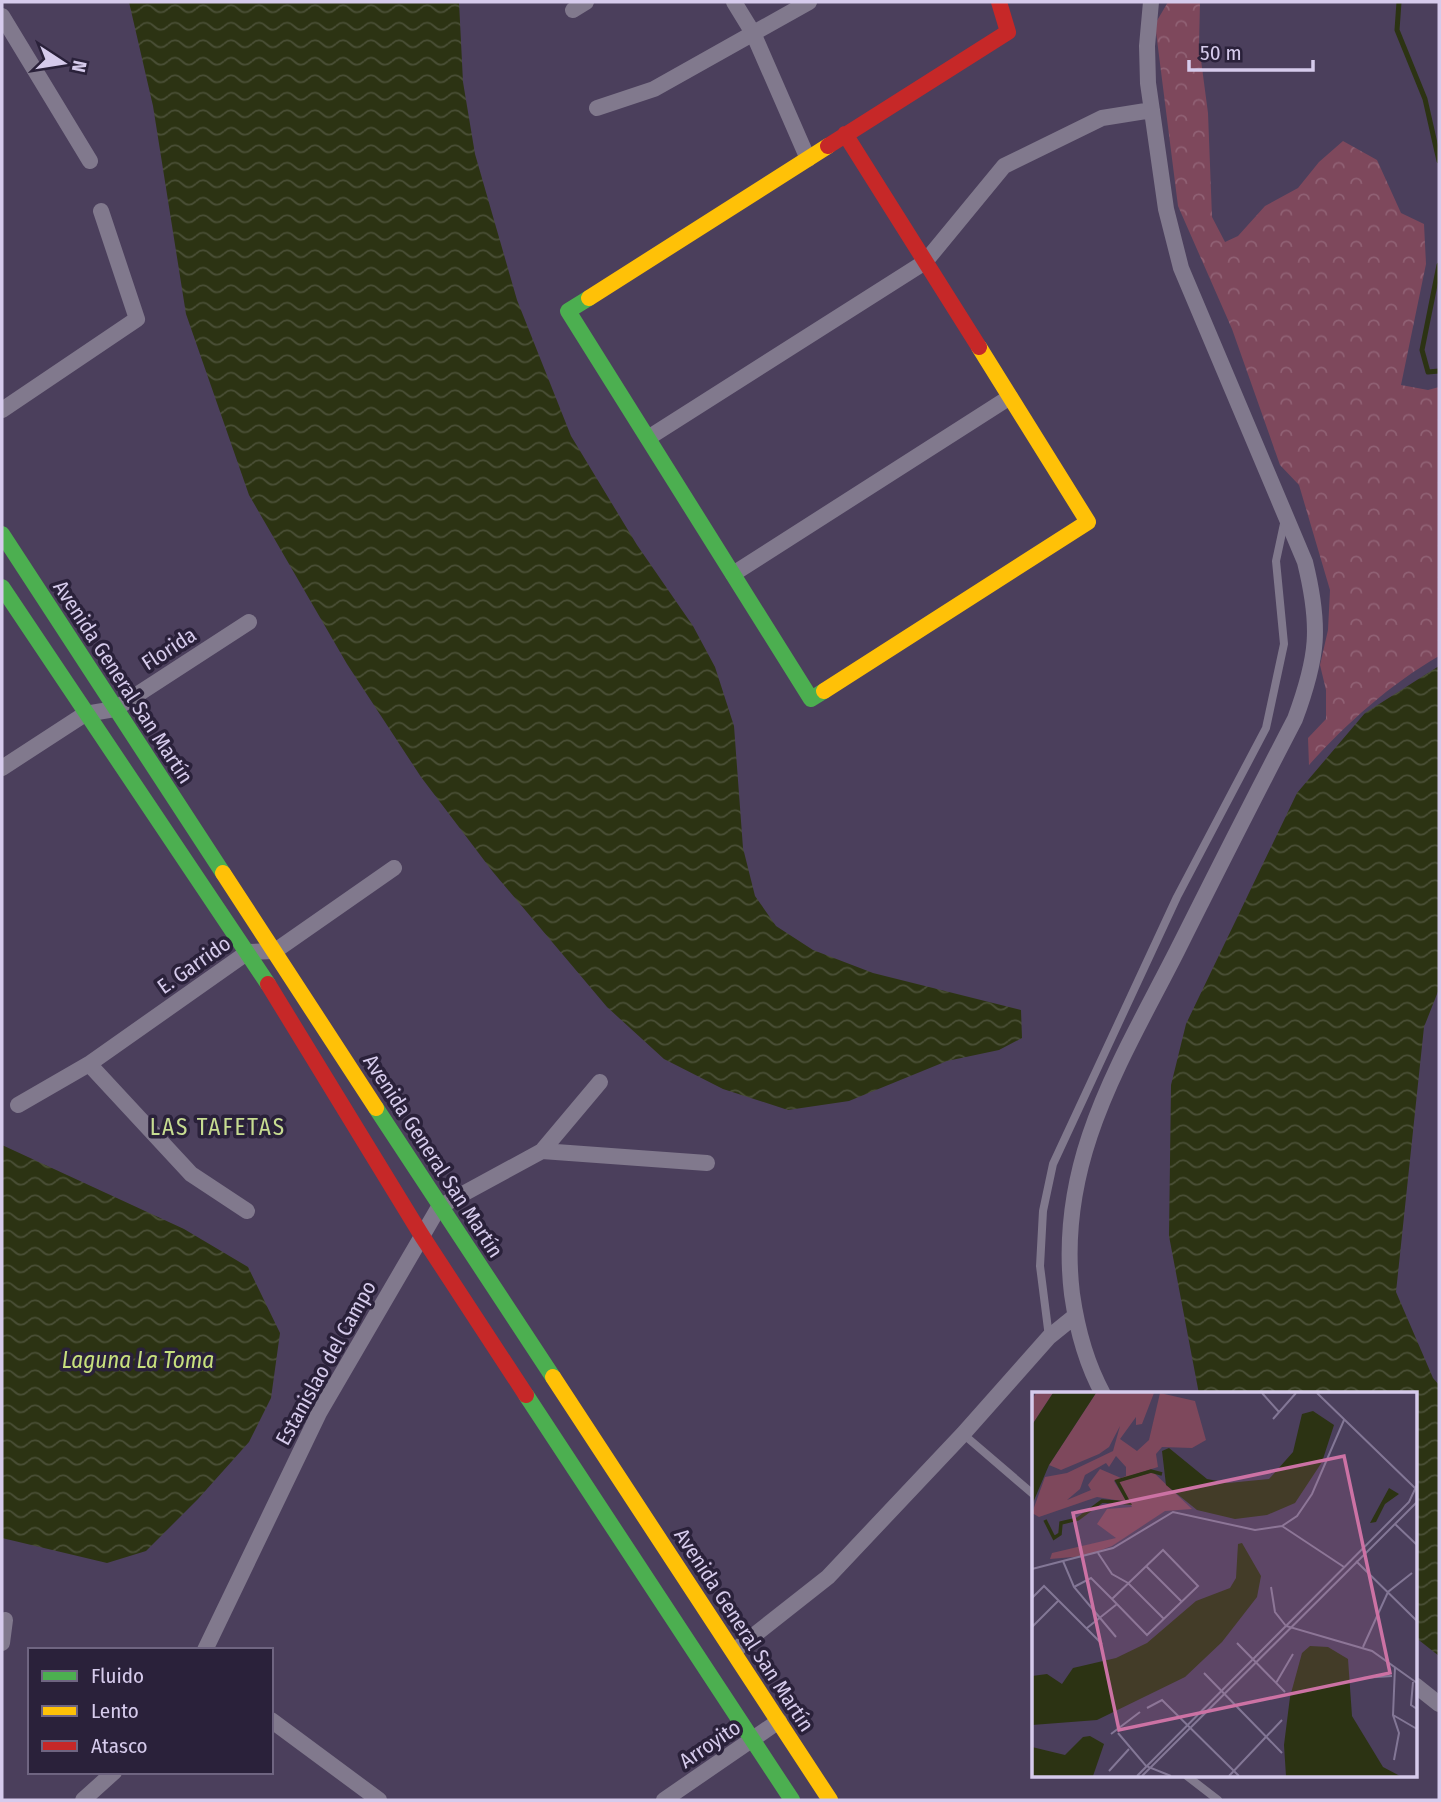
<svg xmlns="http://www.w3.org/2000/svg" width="1441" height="1802" font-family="'Fira Sans Condensed',sans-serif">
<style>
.forest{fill:url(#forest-crowns)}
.water{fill:url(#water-waves)}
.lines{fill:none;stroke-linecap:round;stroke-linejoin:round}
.stream{stroke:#2c3313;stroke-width:5}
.lane{stroke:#81798d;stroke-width:8}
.street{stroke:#81798d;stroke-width:16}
.fast{stroke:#4caf50;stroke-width:16}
.slow{stroke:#ffc107;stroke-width:16}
.jam{stroke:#c62828;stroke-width:16}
.labels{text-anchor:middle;stroke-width:7;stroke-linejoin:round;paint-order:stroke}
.street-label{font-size:21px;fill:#d6cbec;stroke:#2a213a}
.neighbourhood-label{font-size:23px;letter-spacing:2px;fill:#c7dc91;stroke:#2a213a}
.water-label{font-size:23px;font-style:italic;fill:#c7e07d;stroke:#2a213a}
.inset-river{fill:none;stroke:#2c3313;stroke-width:3.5}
.inset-road{fill:none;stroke:#837796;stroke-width:2}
.view{fill:#cc72a4;fill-opacity:0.15;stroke:#cc72a4;stroke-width:3.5}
.inset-edge{fill:none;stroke:#d6cbec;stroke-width:3.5}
</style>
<defs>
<pattern id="forest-crowns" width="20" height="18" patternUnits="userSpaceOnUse" patternTransform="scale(1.75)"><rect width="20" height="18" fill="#7e485c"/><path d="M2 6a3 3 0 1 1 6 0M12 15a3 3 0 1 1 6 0" fill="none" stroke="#906174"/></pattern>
<pattern id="water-waves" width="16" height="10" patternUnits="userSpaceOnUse" patternTransform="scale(1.75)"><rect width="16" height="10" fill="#2c3313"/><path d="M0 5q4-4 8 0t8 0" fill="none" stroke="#4a4f36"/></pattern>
</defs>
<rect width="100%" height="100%" fill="#4b3f5c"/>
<path class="forest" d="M1168,2H1200L1199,45L1208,113L1212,217L1225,242L1238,236L1265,206L1298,188L1319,162L1343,141L1377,160L1401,213L1424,224L1426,264L1401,385L1428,390L1439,387V656C1389,685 1347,723 1309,765L1308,738L1326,719V690L1320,665L1328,630L1330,590L1299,485L1280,465L1232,329L1178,206L1155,24Z"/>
<path class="water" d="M129,2H459L463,82L475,154L517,300L571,436L637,545L693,626L715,667L734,726L743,848L755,896L776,926L813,950L873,973L1021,1010L1022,1038L999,1050L947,1061L849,1101L788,1110L723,1089L664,1059L607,1007L493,872L421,777L347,664L249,495L186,314L153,106Z
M1439,666V989L1424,1027L1396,1292L1433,1378L1439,1385V1656L1415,1637V1394H1199L1169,1236L1171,1085L1186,1024L1297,793L1365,713Z
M2,1145L184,1229L248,1267L280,1333L271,1398L249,1442L198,1499L146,1551L107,1563L2,1538Z"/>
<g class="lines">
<path class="stream" d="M1399,2L1397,30L1425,99L1439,161
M1439,265L1422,350L1428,372L1439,371"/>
<path class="lane" d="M1049,1337L1040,1266L1043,1211L1053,1164L1177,897L1266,728L1284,644L1276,561L1285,519
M963,1434L1033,1494
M1187,1776L1218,1800"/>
<path class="street" d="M734,2L753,33L808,159
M573,10L586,2
M2,16L90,161
M597,108L654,89L809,2
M2,410L137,319L101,211
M648,438L925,262L1004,166L1102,118L1152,110
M733,574L1010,397
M2,768L85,714L115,709L249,622
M89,1064L191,1174L247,1211
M18,1105L89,1064L248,952L275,951L394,868
M542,1151L600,1082
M1103,1394C1086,1363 1077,1329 1072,1294C1056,1162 1120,1063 1177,951C1216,873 1255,796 1295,719C1318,657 1321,627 1305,562L1181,268L1166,209L1148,83L1147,46L1151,2
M2,1643L5,1620
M205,1650L319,1413L439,1207L542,1151L707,1163
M734,1651L828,1577L963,1434L1049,1337L1075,1316
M1415,1685L1439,1704
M271,1720L379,1800
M83,1800L114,1772
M664,1800L779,1721"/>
<path class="fast" d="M589,298L568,311L811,699L824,691
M2,534L223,873
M2,587L268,984
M376,1108L553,1377
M526,1395L792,1800"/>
<path class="slow" d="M589,298L828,146
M824,691L1088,522L979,347
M223,873L376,1108
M553,1377L830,1800"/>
<path class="jam" d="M845,134L979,347
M828,146L1008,32L999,2
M268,984L422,1236L526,1395"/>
</g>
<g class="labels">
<g class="street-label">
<text transform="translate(169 649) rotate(-33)" y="7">Florida</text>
<text transform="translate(123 682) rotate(57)" y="7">Avenida General San Martín</text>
<text transform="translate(194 965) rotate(-35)" y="7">E. Garrido</text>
<text transform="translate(433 1156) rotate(57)" y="7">Avenida General San Martín</text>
<text transform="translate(326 1363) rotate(-61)" y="7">Estanislao del Campo</text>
<text transform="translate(744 1630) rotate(57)" y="7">Avenida General San Martín</text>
<text transform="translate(710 1744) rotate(-34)" y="7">Arroyito</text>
</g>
<g class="neighbourhood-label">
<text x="218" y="1135">LAS TAFETAS</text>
</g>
<g class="water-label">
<text x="138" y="1368">Laguna La Toma</text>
</g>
</g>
<g transform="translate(1032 1392)">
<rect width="385" height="385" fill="#4b3f5c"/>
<path d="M4,1H21L0,33V8ZM64,1H122L110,32L104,33V25L88,47L105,59L117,48L128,1L163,9L174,48L160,56L130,55L124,62L126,75L82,89L95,110L65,105L7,125L0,121L13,85L35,81L81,59L88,34L77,55L67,62L29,78L17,73ZM84,64L94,75V84L89,86L68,77L56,93L59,98L35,108L48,97L53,83L74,71L77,75ZM121,80L160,117L133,119L80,154L53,164L18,167L20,161L84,146L65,132L75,117L100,115L86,90Z" fill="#7e485c" fill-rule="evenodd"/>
<path d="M21,1H64L17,73L0,113V33ZM281,19L302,33L290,70L263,111L235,123L203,127L165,118L134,93L130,59L137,56L175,87L196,91L237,87L261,60L270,22ZM357,96L367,102L353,112L344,130L338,131ZM210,151L229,184L225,205L190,250L153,285L65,328L0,333V284L15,282L30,292L41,276L84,266L115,251L164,209L198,196L204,186L206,152ZM278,254L296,255L316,267L320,324L351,375L368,384H254L252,353L258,305L270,261ZM58,344L72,352L61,384H0V355L33,363L51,345Z" fill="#2c3313"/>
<path class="inset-river" d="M13,128L22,146L28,142L29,131L46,127L70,109L97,111L85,89L119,79L130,82"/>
<path class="inset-road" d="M230,1L247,20M285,1L383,96M241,27L264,1M363,132L385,153M250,134L312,175M66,161L80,182L96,191L132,227M31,169L42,195L84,245M324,169L385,229M114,174L150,210M0,177L81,156L141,120L223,138L250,134L265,124L280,102L312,28M42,195L59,186L80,207L115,243L166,194L131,158L80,207M239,195L243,220L254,234L340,259L385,291M0,206L12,194L70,252M0,235L27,208M55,236L85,212M205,251L253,300M331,255L356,200L380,181M172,281L250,361M330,286L360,284M381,290L379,313L385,317M244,291L261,262M115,316L130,308L207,384M361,323L385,337M86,341L114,374L139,384M79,342L108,320M362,368L367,341L361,323L363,275M77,379L97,357M105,384L377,110L385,93M110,384L385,110M197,384L250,328"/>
<path class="view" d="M312,64L358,281L87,338L41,121Z"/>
<rect width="385" height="385" class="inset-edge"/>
</g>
<rect width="1441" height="1802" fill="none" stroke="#d6cbec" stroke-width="7"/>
<rect x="28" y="1648" width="245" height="126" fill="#2a213a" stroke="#6f6581" stroke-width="2"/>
<rect x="42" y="1671" width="35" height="10" fill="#4caf50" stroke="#6f6581" stroke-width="2"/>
<text x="91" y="1683" font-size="21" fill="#d6cbec">Fluido</text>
<rect x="42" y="1706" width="35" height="10" fill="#ffc107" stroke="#6f6581" stroke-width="2"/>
<text x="91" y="1718" font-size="21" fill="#d6cbec">Lento</text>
<rect x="42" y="1741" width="35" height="10" fill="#c62828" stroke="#6f6581" stroke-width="2"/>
<text x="91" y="1753" font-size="21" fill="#d6cbec">Atasco</text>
<g transform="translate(63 63) rotate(102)" stroke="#2a213a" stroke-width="5" paint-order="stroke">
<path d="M0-5L12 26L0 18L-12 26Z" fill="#d6cbec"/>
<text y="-10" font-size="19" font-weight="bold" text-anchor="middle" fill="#d6cbec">N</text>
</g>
<path d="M1189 60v10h124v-10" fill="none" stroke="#d6cbec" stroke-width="3.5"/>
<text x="1200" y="60" font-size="21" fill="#d6cbec" stroke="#2a213a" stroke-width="5" paint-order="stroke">50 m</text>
</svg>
